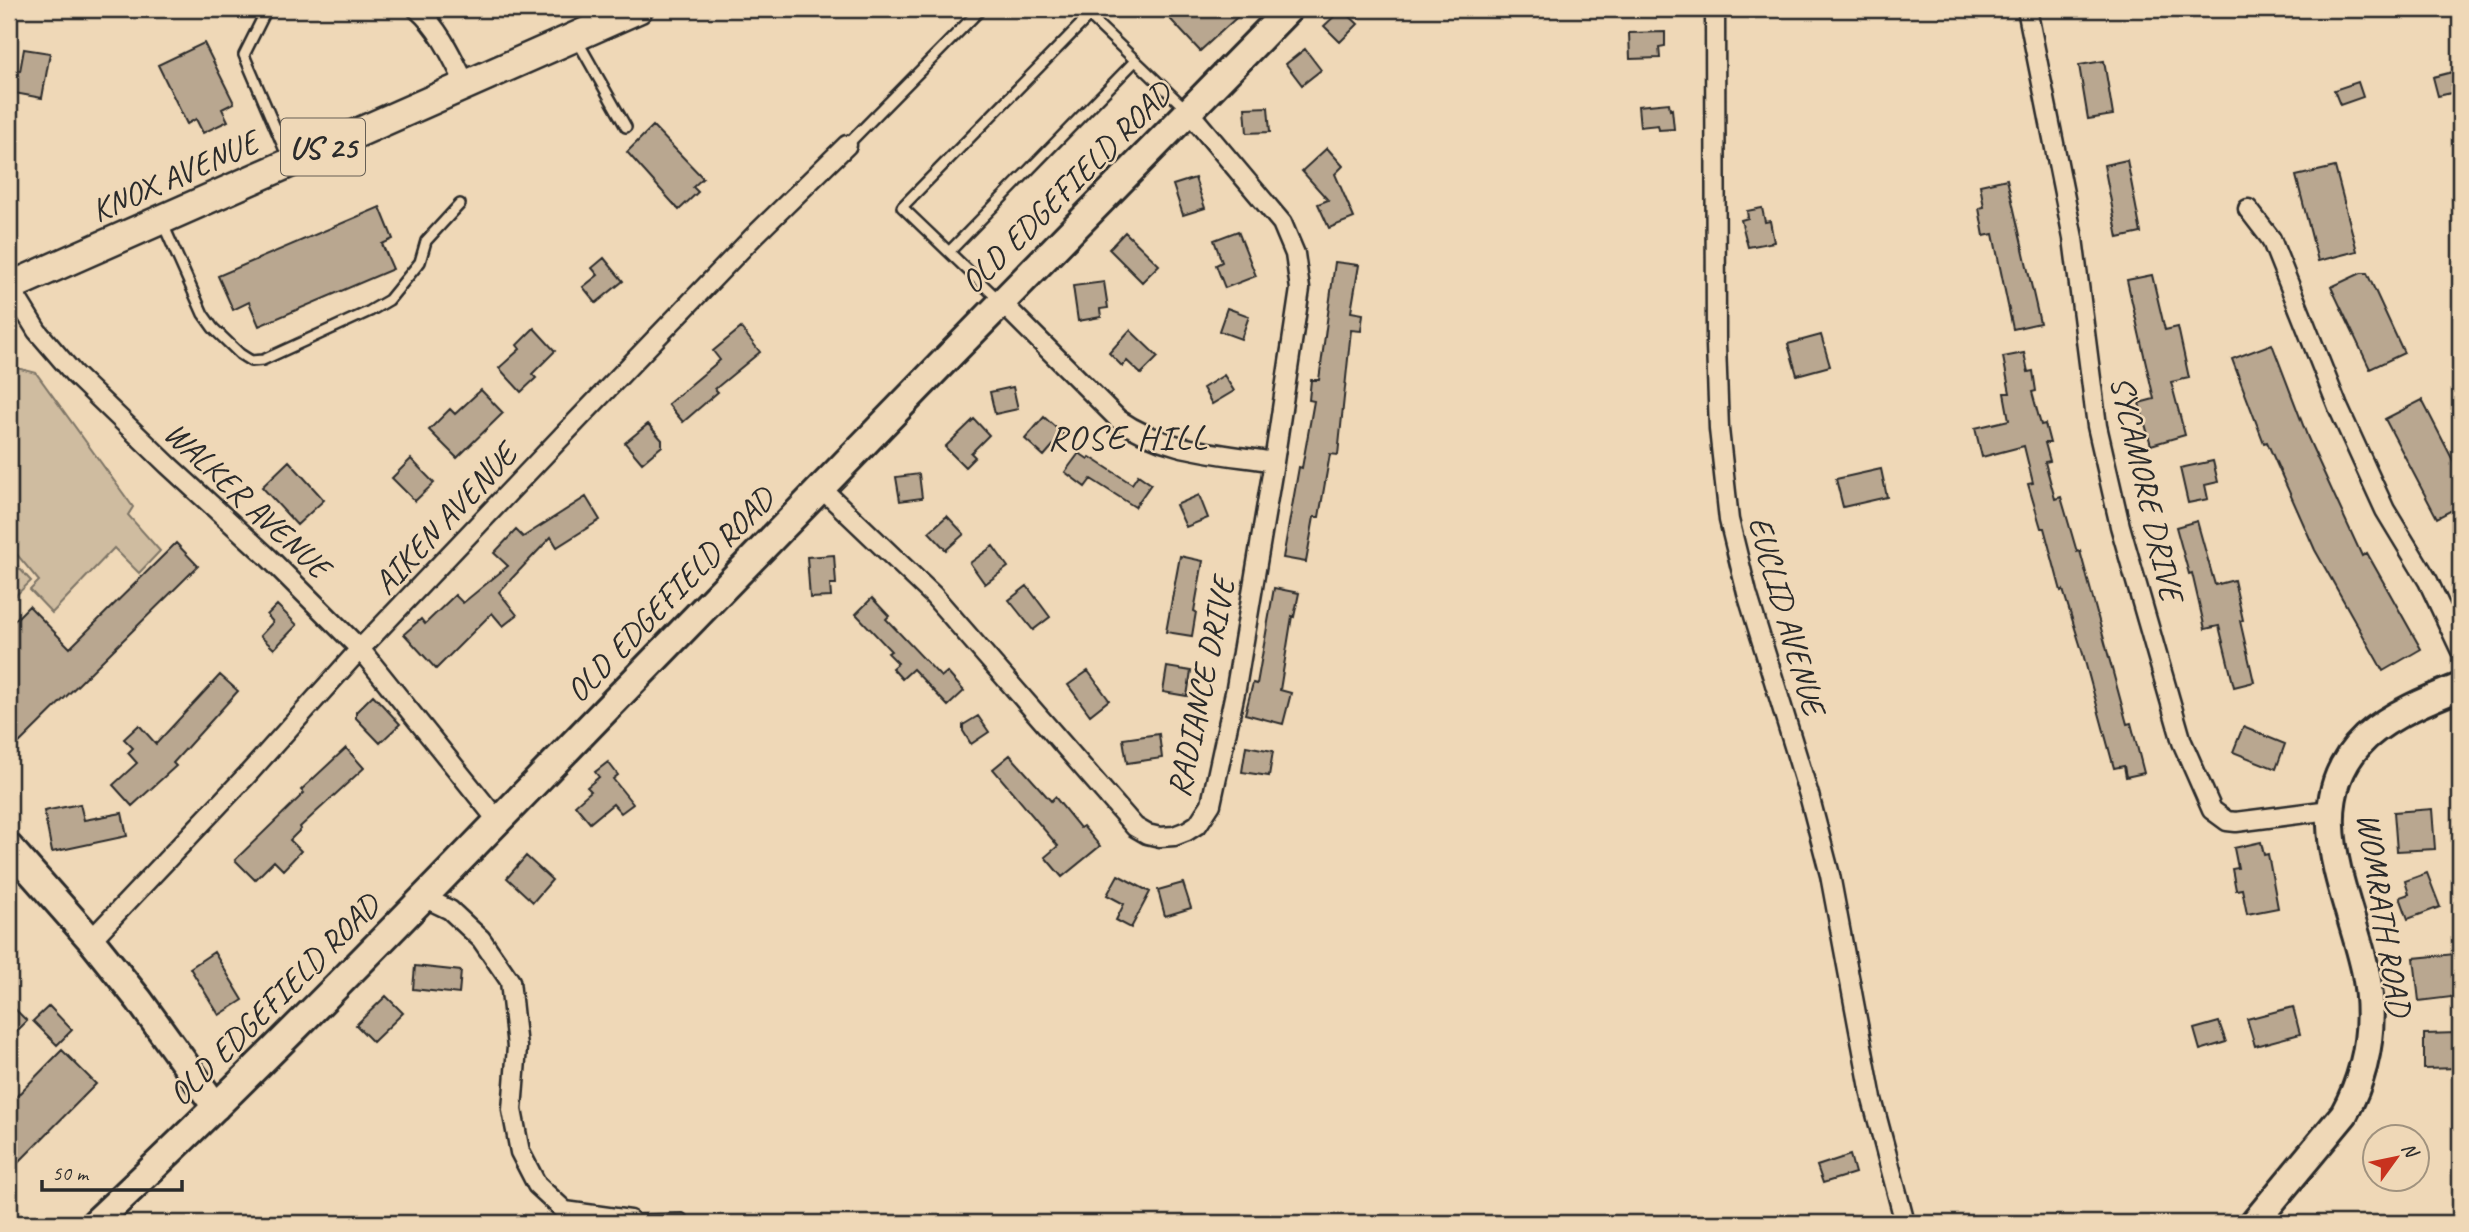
<svg xmlns="http://www.w3.org/2000/svg" width="2469" height="1232" font-family="Caveat,sans-serif">
<style>
.green{fill:#cfbca0;stroke:#7d7466;stroke-width:2}
.building{fill:#b9a790;stroke:#2b2b2b;stroke-width:2}
.lines{fill:none;stroke-linecap:round;stroke-linejoin:round}
.lane-casing{stroke:#2b2b2b;stroke-width:14}
.street-casing{stroke:#2b2b2b;stroke-width:23}
.secondary-casing{stroke:#2b2b2b;stroke-width:32}
.primary-casing{stroke:#2b2b2b;stroke-width:33}
.lane{stroke:#efd8b7;stroke-width:9}
.street{stroke:#efd8b7;stroke-width:18}
.secondary{stroke:#efd8b7;stroke-width:26}
.primary{stroke:#efd8b7;stroke-width:28}
.labels{text-anchor:middle;stroke-width:5;stroke-linejoin:round;paint-order:stroke}
.shield{fill:#efd8b7;stroke:#665f55;stroke-width:2}
.shield-label{font-size:32px;font-weight:bold;fill:#2b2b2b}
.street-label{font-size:33px;fill:#2b2b2b;stroke:#efd8b7}
.neighbourhood-label{font-size:35px;letter-spacing:2px;fill:#2b2b2b;stroke:#efd8b7}
</style>
<rect width="100%" height="100%" fill="#efd8b7"/>
<filter id="ink" filterUnits="userSpaceOnUse"><feTurbulence type="fractalNoise" baseFrequency=".0143" numOctaves="2"/><feDisplacementMap in="SourceGraphic" scale="14" xChannelSelector="R" yChannelSelector="G"/><feConvolveMatrix kernelMatrix="1 2 1 2 8 2 1 2 1" color-interpolation-filters="sRGB"/></filter>
<g filter="url(#ink)">
<path class="green" d="M9,366L36,373L133,507L128,515L160,551L139,573L114,548L52,613L30,590L39,581L9,545Z
M9,557L31,581L9,602Z"/>
<path class="building" d="M1161,9H1246L1200,51Z
M1342,9L1358,24L1340,42L1324,26Z
M1665,32V46L1659,47L1660,58L1630,59L1629,33Z
M204,43L234,103L222,109L228,121L203,133L196,119L187,124L158,65Z
M24,49L50,53L42,98L9,92V69L20,71Z
M1305,49L1321,70L1302,85L1286,64Z
M2104,61L2113,115L2088,119L2079,65Z
M2460,70V91L2438,96L2433,77Z
M2358,82L2363,97L2340,105L2334,90Z
M1669,103L1670,110L1672,109L1674,129L1659,130L1658,125L1640,127L1638,106Z
M1268,107L1270,132L1247,133L1245,108Z
M653,126L703,178L693,187L698,192L679,210L627,152Z
M1327,148L1343,166L1335,174L1354,218L1329,228L1318,204L1328,200L1302,171Z
M2127,160L2141,233L2118,238L2104,165Z
M2335,167L2357,251L2318,261L2296,176Z
M1195,178L1205,208L1183,215L1173,185Z
M2007,179L2040,323L2013,329L1993,234L1984,236L1979,208L1984,207L1980,185Z
M380,207L393,239L382,244L393,269L259,326L249,302L233,310L218,276Z
M1762,208L1765,222L1770,221L1774,242L1748,247L1741,220L1748,218L1747,211Z
M1238,231L1256,276L1225,288L1216,265L1222,262L1214,240Z
M1125,232L1159,265L1142,282L1109,249Z
M604,258L623,281L596,303L583,287L598,275L592,268Z
M1335,262L1359,265L1351,312L1363,314L1361,331L1351,330L1338,455L1330,454L1319,517H1314L1306,562L1283,558L1299,467L1302,468L1314,401L1309,400L1311,380H1319Z
M2361,273H2367L2404,353L2370,369L2331,287Z
M2152,275L2165,330L2178,327L2189,378L2171,382L2185,435L2151,445L2139,403L2154,399L2127,280Z
M1104,282L1108,308L1100,309L1101,317L1078,321L1073,286Z
M1227,308L1249,316L1241,339L1219,331Z
M534,328L555,351L532,374L536,378L521,392L499,368L520,349L517,345Z
M741,328L760,352L715,389L718,392L683,422L668,404L720,360L713,351Z
M1130,330L1158,357L1141,374L1127,361L1122,366L1109,353Z
M1821,335L1830,366L1797,375L1788,344Z
M2272,344L2308,438L2362,556L2367,553L2421,649L2383,671L2315,550L2267,442L2264,443L2232,359Z
M2024,353L2028,372L2033,371L2036,391L2032,392L2041,425L2045,424L2050,443H2045L2050,461L2045,462L2055,499L2061,497L2077,552L2080,551L2127,724L2131,723L2144,773L2126,777L2124,766L2114,768L2083,654L2063,590L2061,591L2044,528H2041L2028,484L2033,483L2024,446L1982,457L1975,428L2009,420L2004,393H2010L2003,357Z
M1224,375L1234,391L1212,404L1203,388Z
M1013,387L1018,409L995,414L990,392Z
M481,390L503,413L457,458L429,430L450,409L455,414Z
M2422,400L2460,474V506L2437,518L2385,419Z
M1044,417L1063,434L1044,456L1025,439Z
M974,419L989,435L971,453L975,457L965,467L945,447Z
M648,424L662,440V446L642,463L625,443Z
M1079,453L1088,459L1090,457L1132,484L1138,475L1151,484L1135,507L1091,479L1085,487L1065,472Z
M411,459L434,483L415,501L392,478Z
M289,461L324,500L297,525L262,487Z
M2213,461L2218,482L2205,485L2208,499L2188,503L2180,468Z
M1881,469L1887,497L1843,507L1836,479Z
M919,474L922,498L900,501L896,477Z
M1199,495L1208,518L1186,527L1176,505Z
M586,497L600,520L557,547L551,537L499,592L517,615L503,626L492,613L436,669L404,634L421,619L425,624L455,595L463,603L508,566L494,553L516,530L523,537Z
M947,516L964,534L946,550L929,532Z
M2197,521L2215,585L2234,580L2243,620L2240,621L2254,682L2234,687L2219,626L2205,629L2192,573L2189,574L2176,527Z
M176,543L198,566L9,753V626L29,606L70,648Z
M993,546L1008,567L985,584L970,563Z
M834,555L836,584H830L831,597L810,598L807,557Z
M1180,556L1203,561L1194,611L1196,612L1192,636L1166,632Z
M1027,586L1050,617L1033,630L1009,600Z
M1274,588L1299,593L1294,617L1292,616L1280,690L1291,693L1283,724L1245,714L1253,683L1257,684Z
M872,598L889,616L886,619L941,677L947,672L964,691L948,706L913,669L902,679L892,668L898,663L888,653L891,651L856,614Z
M277,605L297,625L274,649L260,636L273,622L267,615Z
M1167,667L1191,671L1187,696L1163,692Z
M1088,671L1109,700L1090,715L1068,685Z
M220,675L238,691L173,763L176,766L132,806L113,785L137,763L128,753L133,748L124,739L139,725L156,744Z
M373,695L400,724L380,743L356,718V712Z
M978,716L989,732L971,744L963,731V725Z
M2243,727L2285,744L2276,769L2233,752Z
M1159,734L1162,758L1127,763L1123,739Z
M1246,746L1273,751L1269,776L1242,772Z
M346,748L364,768L300,827L301,829L290,840L301,851L283,870L274,861L255,880L235,860L304,793L301,790Z
M1010,755L1051,801L1055,797L1080,828L1083,826L1100,846L1062,877L1045,857L1058,846L993,769Z
M608,762L618,775L613,779L633,804L621,813L613,804L590,823L575,805L591,791L587,787L599,777L595,772Z
M80,804L84,820L122,813L127,836L52,852L44,811Z
M2432,809L2435,849L2397,851L2394,812Z
M2261,842L2264,855L2268,854L2278,908L2247,914L2242,889L2236,890L2232,869L2238,868L2234,848Z
M526,856L552,880L533,902L507,878Z
M2427,873L2440,907L2408,919L2400,897L2409,894L2405,881Z
M1118,875L1150,892L1131,928L1116,920L1124,904L1107,895Z
M1183,883L1191,908L1165,916L1158,890Z
M214,952L243,1000L219,1015L190,968Z
M2455,954L2460,996L2419,1001L2414,958Z
M415,966L461,971L459,994L413,989Z
M386,996L403,1013L373,1042L356,1025Z
M9,1003L27,1021L9,1039Z
M49,1006L72,1030L57,1045L33,1021Z
M2293,1007L2300,1034L2255,1046L2247,1019Z
M2219,1022L2226,1042L2200,1050L2194,1029Z
M2457,1033L2458,1068L2424,1069V1034Z
M62,1050L96,1084L9,1172V1104Z
M1850,1155L1855,1173L1823,1183L1817,1166Z"/>
<g class="lines">
<g class="lane-casing">
<path id="lane" d="M267,9L244,55L289,160
M586,9L593,27
M577,40L626,127
M847,145L981,9
M163,224L203,314L213,328L240,354L251,361L263,360L370,311L389,300L420,262L426,241L460,204
M949,252L1135,61
M1000,301L902,207L1089,16L1187,110
M630,1220L682,1219V1223"/>
</g>
<g class="street-casing">
<path id="street" d="M417,9C440,29 453,59 466,85
M1715,9L1716,345L1719,429L1729,520L1747,593L1809,795L1830,875L1872,1099L1905,1223
M2027,9L2073,238L2097,426L2120,526L2182,742L2212,810L2227,821L2236,822L2330,810
M2248,209L2271,239L2338,407L2385,510L2428,581L2460,649
M10,287L37,331L74,374L168,465L269,558L360,649L498,821
M1001,302L1118,419C1165,452 1219,453 1274,462
M821,488L933,595L1135,827L1147,834L1160,837L1174,836L1187,831L1198,824L1211,804L1236,688L1274,462L1300,289L1295,254L1282,223L1188,111
M423,897L450,910L481,939L510,981L517,1047L512,1110L520,1152L537,1185L565,1211L630,1220
M91,940L248,774L360,649L568,430L754,236L847,145"/>
</g>
<g class="secondary-casing">
<path id="secondary" d="M9,847L91,940L139,1000L216,1107
M95,1223C278,1051 451,869 626,689C846,462 1067,234 1289,9
M2254,1223L2344,1114C2368,1070 2375,1024 2366,974C2351,897 2295,804 2366,737C2392,714 2429,699 2460,687"/>
</g>
<g class="primary-casing">
<path id="primary" d="M9,287L638,9"/>
</g>
<use href="#lane" class="lane"/>
<use href="#street" class="street"/>
<use href="#secondary" class="secondary"/>
<use href="#primary" class="primary"/>
</g>
</g>
<g class="labels">
<rect class="shield" x="281" y="118.5" width="84" height="57" rx="5"/>
<g class="shield-label">
<text x="323" y="158">US 25</text>
</g>
<g class="street-label">
<text transform="translate(174 175) rotate(-24)" y="12">KNOX AVENUE</text>
<text transform="translate(1065 187) rotate(-45)" y="12">OLD EDGEFIELD ROAD</text>
<text transform="translate(2148 488) rotate(77)" y="12">SYCAMORE DRIVE</text>
<text transform="translate(248 499) rotate(43)" y="12">WALKER AVENUE</text>
<text transform="translate(444 518) rotate(-47)" y="12">AIKEN AVENUE</text>
<text transform="translate(669 594) rotate(-46)" y="12">OLD EDGEFIELD ROAD</text>
<text transform="translate(1788 615) rotate(74)" y="12">EUCLID AVENUE</text>
<text transform="translate(1200 687) rotate(-78)" y="12">RADIANCE DRIVE</text>
<text transform="translate(2385 914) rotate(81)" y="12">WOMRATH ROAD</text>
<text transform="translate(273 999) rotate(-45)" y="12">OLD EDGEFIELD ROAD</text>
</g>
<g class="neighbourhood-label">
<text x="1128" y="449">ROSE HILL</text>
</g>
</g>
<rect width="2469" height="1232" fill="none" stroke="#efd8b7" stroke-width="35"/>
<rect x="18" y="18" width="2434" height="1197" fill="none" stroke="#2b2b2b" stroke-width="2.5" filter="url(#ink)"/>
<g transform="translate(2396 1158) rotate(57)"><circle r="33" fill="#efd8b7" stroke="#a1937f" stroke-width="2"/>
<path d="M0-5L12 26L0 18L-12 26Z" fill="#c8321e"/>
<text y="-10" font-size="19" font-weight="bold" text-anchor="middle" fill="#2b2b2b">N</text>
</g>
<path d="M42 1180v10h140v-10" fill="none" stroke="#2b2b2b" stroke-width="3.5"/>
<text x="52" y="1180" font-size="21" fill="#2b2b2b" stroke="#efd8b7" stroke-width="5" paint-order="stroke">50 m</text>
</svg>
